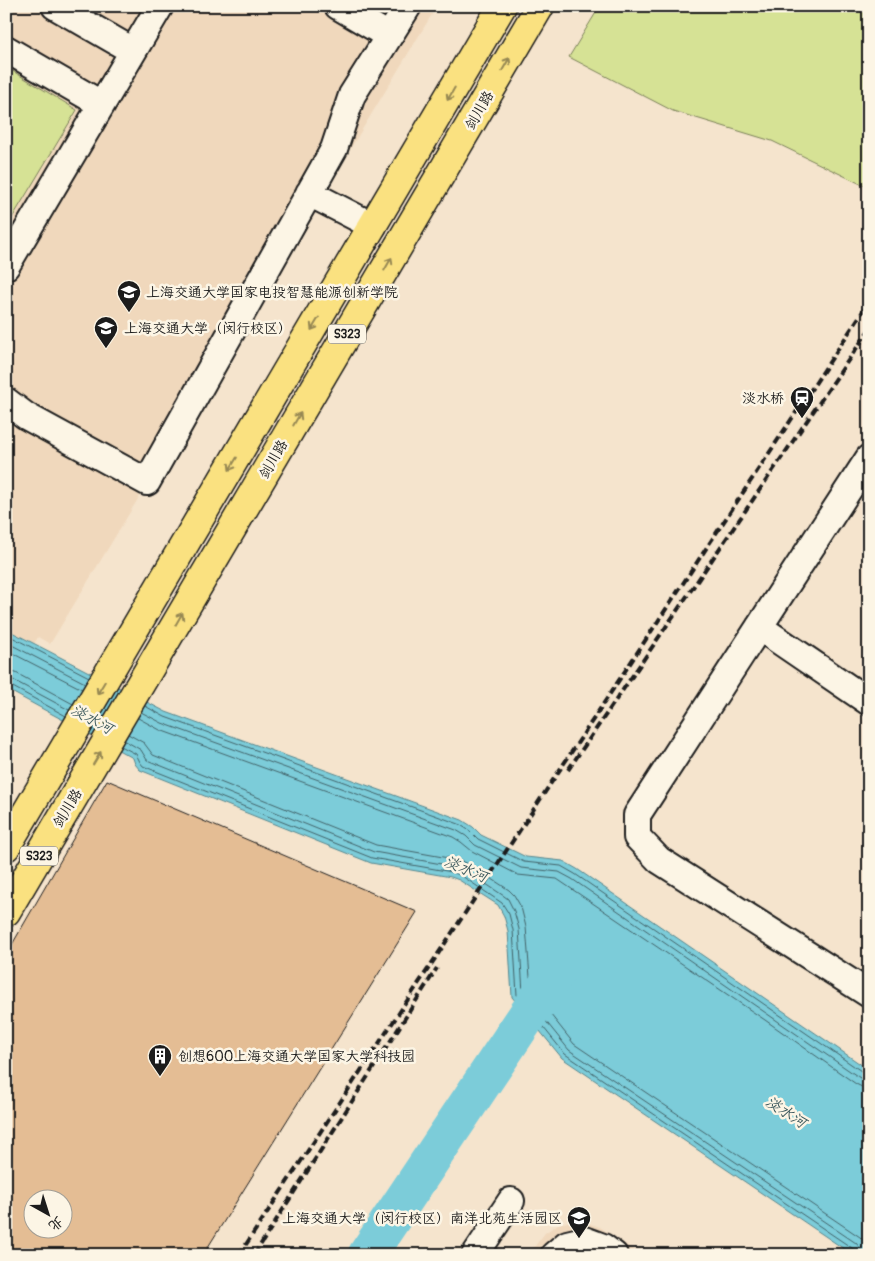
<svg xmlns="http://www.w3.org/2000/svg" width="875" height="1261" font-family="Pangolin,'LXGW WenKai TC',sans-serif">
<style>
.built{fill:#f0d8bc}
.green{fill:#d6e295;stroke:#797f58}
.water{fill:#7cccd9;stroke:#56868d}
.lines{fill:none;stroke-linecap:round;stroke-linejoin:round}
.shore{stroke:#426268;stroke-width:1}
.river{stroke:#7cccd9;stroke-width:39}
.building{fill:#e4bd94;stroke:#1c1c1c;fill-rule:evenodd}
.minor-casing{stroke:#1c1c1c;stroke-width:30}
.major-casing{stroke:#1c1c1c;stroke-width:31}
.minor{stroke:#fcf5e5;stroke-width:26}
.major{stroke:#fae180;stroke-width:28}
.rail{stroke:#1c1c1c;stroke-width:4;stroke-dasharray:8 4;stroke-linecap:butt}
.oneway{stroke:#968853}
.labels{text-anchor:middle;stroke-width:5;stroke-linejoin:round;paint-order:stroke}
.shield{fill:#fcf5e5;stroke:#5f5d58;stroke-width:1}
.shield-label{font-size:12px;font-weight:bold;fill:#1c1c1c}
.street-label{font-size:14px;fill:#1c1c1c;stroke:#fcf5e5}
.poi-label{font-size:14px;fill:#1c1c1c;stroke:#fcf5e5;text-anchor:start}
.water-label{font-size:15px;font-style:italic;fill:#3e5a5e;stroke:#fcf5e5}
</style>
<rect width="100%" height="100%" fill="#f5e4cd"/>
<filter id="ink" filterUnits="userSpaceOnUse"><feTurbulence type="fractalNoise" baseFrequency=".02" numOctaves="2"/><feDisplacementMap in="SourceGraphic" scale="10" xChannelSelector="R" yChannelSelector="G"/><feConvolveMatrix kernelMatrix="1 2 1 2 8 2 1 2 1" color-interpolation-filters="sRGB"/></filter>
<g filter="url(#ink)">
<path class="built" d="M6,6H437L50,644L38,637L6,692Z
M574,1221L587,1223L600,1227L641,1255H528L545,1233L558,1224Z"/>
<path class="green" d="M600,6H869V188L772,141L673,111L569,57Z
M6,67L77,110L6,228Z"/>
<path class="water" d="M6,629L166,712L462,820L473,827L481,835L526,857L563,861L577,869L869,1070V1255H853L562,1058L512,997L508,931L504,916L498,905L459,880L451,877L371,863L140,770L135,764L133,758L6,689Z"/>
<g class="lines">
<path class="shore" d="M6,634L89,677
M6,642L85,683
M6,650L82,689
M6,671L16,673L73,704
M6,679L13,680L69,710
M6,685L11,686L66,716
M145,706L165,717L459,824L470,831L478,839L524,862L561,866L575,874L864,1073L869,1074
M141,712L162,723L456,830L466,836L475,845L521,868L559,872L572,879L860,1078L869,1080
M138,718L160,730L453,837L461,842L472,851L518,875L557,879L765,1020L856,1084L862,1087H869
M128,734L144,743L153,755L376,845L454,859L469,864L509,890L514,895L521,907L526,927L531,990L574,1044L860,1237L866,1243L869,1251
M124,740L141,750L147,760L374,852L453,866L465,870L504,896L508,899L514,911L519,929L523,993L569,1050L856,1243L860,1248L861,1255
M121,746L136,754L140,762L143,766L372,858L452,872L462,876L502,903L509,914L513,930L517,995L565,1054L852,1248L855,1251V1255"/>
<path class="river" d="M367,1255L557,971"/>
</g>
<path class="building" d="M107,780L417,912L203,1255H6V955ZM32,1198H62V1228H32Z"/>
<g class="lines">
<g class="minor-casing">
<path id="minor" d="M55,6L133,51
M338,6L389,36
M6,49L101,104
M309,193L373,226
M6,266L160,6
M6,401L26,416L147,482L334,149L352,95L408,6
M869,458L637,815V837L659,860L869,994
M759,627L869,702
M475,1255L511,1201
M554,1255L567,1244L584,1240L603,1247L614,1255"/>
</g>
<g class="major-casing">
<path id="major" d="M6,847L502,6
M6,912L540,6"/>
</g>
<use href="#minor" class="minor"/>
<use href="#major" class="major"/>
<path class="rail" d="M568,770L869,330
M239,1255L869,302
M254,1255L437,968"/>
</g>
<defs><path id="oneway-shaft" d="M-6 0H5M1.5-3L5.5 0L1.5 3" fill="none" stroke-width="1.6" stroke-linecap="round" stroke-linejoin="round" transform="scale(1.25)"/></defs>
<g class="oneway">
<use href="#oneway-shaft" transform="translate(506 64) rotate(-60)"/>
<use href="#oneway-shaft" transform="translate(451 94) rotate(120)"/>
<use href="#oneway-shaft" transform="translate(388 264) rotate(-60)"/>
<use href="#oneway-shaft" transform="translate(315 324) rotate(121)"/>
<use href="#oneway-shaft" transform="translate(297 419) rotate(-60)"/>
<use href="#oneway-shaft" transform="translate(233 464) rotate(121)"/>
<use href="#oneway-shaft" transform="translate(179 619) rotate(-60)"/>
<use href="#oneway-shaft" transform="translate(101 688) rotate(121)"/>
<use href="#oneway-shaft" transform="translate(97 758) rotate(-59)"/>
</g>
</g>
<defs>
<g id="school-pin" transform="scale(1.25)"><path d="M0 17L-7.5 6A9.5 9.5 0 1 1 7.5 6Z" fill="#1c1c1c" stroke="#fcf5e5"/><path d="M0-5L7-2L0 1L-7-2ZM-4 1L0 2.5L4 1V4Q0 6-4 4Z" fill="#fff"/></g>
<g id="university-pin" transform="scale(1.25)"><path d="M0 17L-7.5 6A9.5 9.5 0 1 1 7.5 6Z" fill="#1c1c1c" stroke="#fcf5e5"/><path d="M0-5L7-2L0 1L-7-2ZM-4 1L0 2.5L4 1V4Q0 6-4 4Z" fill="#fff"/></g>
<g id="station-pin" transform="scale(1.25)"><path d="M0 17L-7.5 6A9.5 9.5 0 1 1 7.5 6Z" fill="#1c1c1c" stroke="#fcf5e5"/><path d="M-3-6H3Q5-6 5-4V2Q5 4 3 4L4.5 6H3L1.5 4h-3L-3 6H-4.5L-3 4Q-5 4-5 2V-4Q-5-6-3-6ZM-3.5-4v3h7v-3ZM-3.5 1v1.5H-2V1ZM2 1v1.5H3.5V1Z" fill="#fff"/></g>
<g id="building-pin" transform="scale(1.25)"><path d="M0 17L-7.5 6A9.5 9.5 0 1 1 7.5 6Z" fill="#1c1c1c" stroke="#fcf5e5"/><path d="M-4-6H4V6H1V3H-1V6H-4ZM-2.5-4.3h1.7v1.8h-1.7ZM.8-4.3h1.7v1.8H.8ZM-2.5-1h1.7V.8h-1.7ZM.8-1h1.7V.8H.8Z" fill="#fff"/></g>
</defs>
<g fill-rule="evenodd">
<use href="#school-pin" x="129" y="292"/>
<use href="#university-pin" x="106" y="328"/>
<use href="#station-pin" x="802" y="398"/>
<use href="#building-pin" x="160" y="1056"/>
<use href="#university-pin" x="579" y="1218"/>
</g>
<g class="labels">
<g class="shield">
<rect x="328" y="324.5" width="38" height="19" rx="4"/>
<rect x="20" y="846.5" width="38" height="19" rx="4"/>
</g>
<g class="shield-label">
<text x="347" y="338">S323</text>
<text x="39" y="860">S323</text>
</g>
<g class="street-label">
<text transform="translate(479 110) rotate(-60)" y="5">剑川路</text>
<text transform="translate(273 459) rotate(-60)" y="5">剑川路</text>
<text transform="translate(67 808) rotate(-59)" y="5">剑川路</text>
</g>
<g class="poi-label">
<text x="146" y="297">上海交通大学国家电投智慧能源创新学院</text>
<text x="124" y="333">上海交通大学（闵行校区）</text>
<text x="784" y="403" text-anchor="end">淡水桥</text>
<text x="178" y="1061">创想600上海交通大学国家大学科技园</text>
<text x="562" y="1223" text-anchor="end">上海交通大学（闵行校区）南洋北苑生活园区</text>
</g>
<g class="water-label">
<text transform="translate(92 719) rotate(29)" y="5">淡水河</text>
<text transform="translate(466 869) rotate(23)" y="5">淡水河</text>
<text transform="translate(786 1112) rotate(33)" y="5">淡水河</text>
</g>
</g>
<rect width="875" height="1261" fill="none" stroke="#fcf5e5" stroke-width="25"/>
<rect x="12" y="12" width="850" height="1236" fill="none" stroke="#1c1c1c" stroke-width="2" filter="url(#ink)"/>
<g transform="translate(48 1214) rotate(141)"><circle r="24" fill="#fcf5e5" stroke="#a29e95"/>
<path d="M0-4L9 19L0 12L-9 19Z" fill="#1c1c1c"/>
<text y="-8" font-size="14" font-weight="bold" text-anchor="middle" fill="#1c1c1c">北</text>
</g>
</svg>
